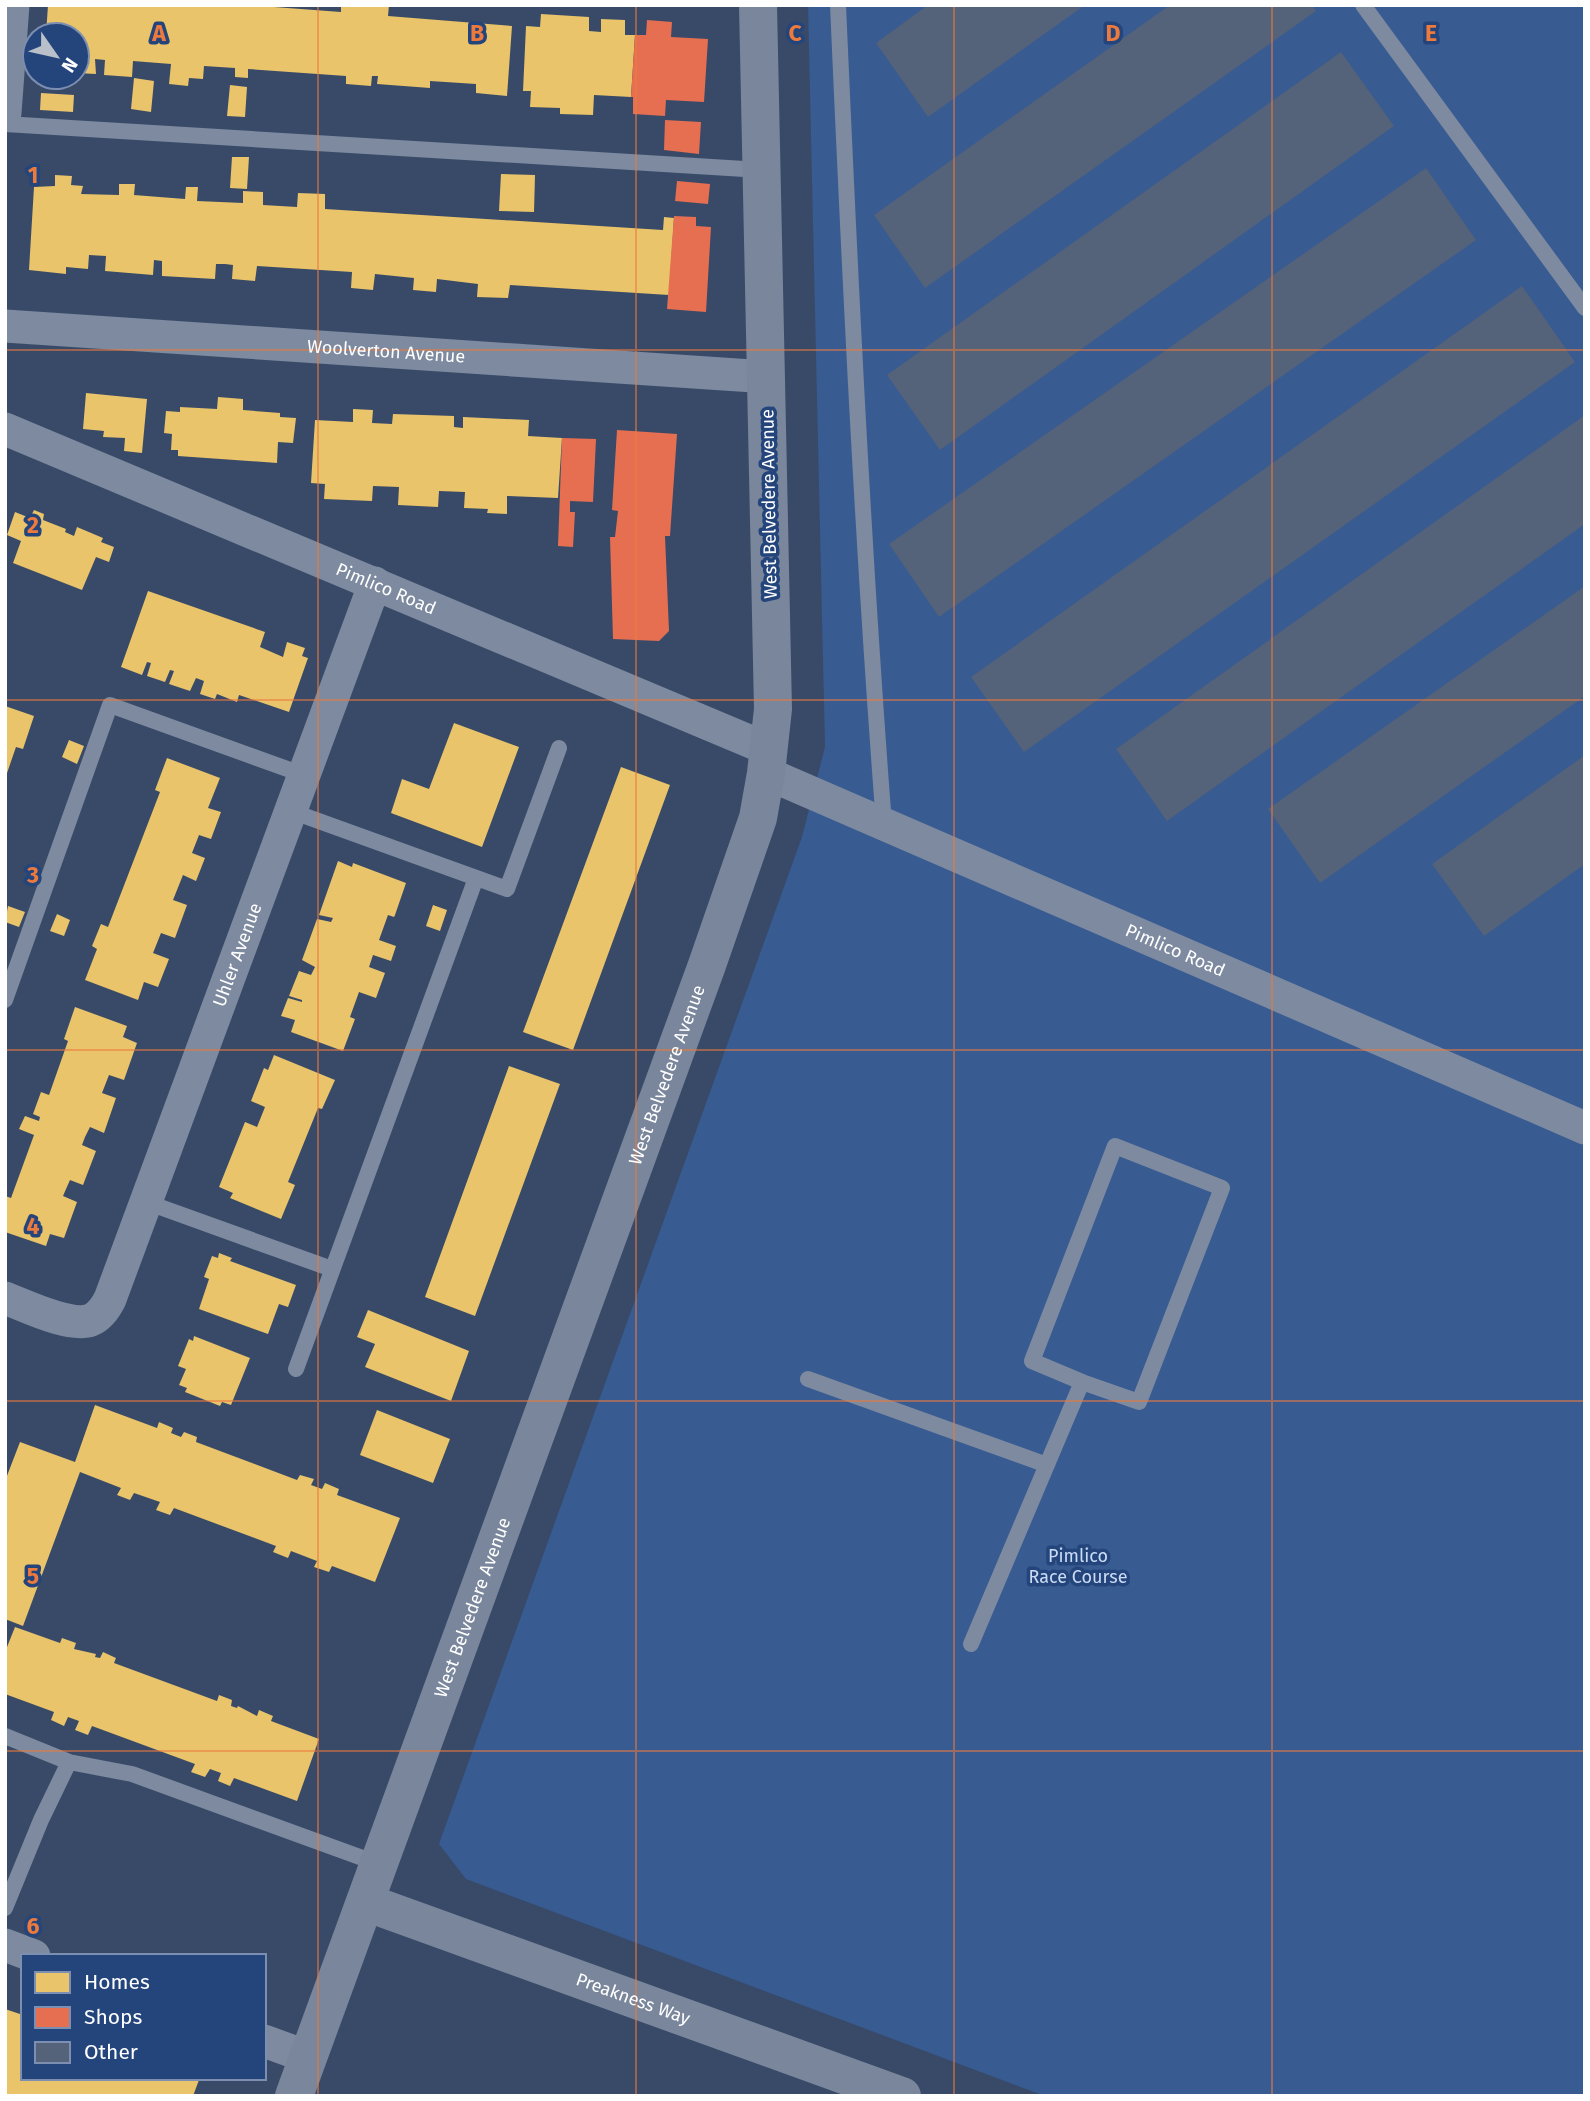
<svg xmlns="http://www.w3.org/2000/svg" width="1590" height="2101" font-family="'Fira Sans',sans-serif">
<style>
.green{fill:#385b92}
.homes{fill:#e9c46a}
.shops{fill:#e76f51}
.building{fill:#54627a}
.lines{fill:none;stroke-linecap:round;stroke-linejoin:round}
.lane{stroke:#7d8a9f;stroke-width:16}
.street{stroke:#7d8a9f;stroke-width:33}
.secondary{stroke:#79869b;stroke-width:38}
.grid{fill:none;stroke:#ed7a3d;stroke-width:2;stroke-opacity:0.55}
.labels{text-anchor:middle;stroke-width:7;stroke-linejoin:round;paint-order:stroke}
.street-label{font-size:18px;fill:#fff;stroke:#24457c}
.park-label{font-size:18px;fill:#cbdbf4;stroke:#24457c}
.grid-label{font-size:23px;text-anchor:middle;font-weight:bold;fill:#ed7a3d;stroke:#24457c;stroke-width:7;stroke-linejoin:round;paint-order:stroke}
</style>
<rect width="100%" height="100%" fill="#384a68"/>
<path class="green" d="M808,5H1585V2096H1045L466,1879L439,1844L802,837L825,747Z"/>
<path class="homes" d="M48,5H248L341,12V5H389L388,16L512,26L507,96L476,93V84L430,81V88L377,84L378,76H372L371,86L346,84V76L248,69V78L235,77V68L204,66L203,79L189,78L188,86L169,84L171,64L133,61L132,77L104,75L105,60L95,59L96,74L77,73V35H46Z
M541,14L589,17V31L601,32V19L625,20V35H635L631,97L594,95L593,115L560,114V108L530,107L531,91H523L526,26L540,27Z
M42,77H70V82L42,80Z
M134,78L154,81L151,112L131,109Z
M230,85L247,87L245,117L227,116Z
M41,93L74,95L73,112L40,110Z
M232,157H249L247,189L230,188Z
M501,174L535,175L534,212L499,211Z
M55,175L72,176L71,185L83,186L81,194L119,195V184H135L134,195L185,199L186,187H198L197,201L243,203V191L263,192V205L297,207L298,193L325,194V209L663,230L664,217L674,218L669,295L510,285L508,298L477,297L478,284L437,279L436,292L413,290L414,278L375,274L373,290L351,288L352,272L289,268L257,266L255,281L232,279L233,265L225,264H216L215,279L162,276V261L154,260L153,275L105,271L106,256L89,255L88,269L66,267V274L29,270L34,187L55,186Z
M86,393L147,399L142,453L124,451L125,438L103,437L104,431L83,429Z
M218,397L243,399V410L280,413V417L296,418L293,443L278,442L277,463L178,456V450H171L172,434L164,433L166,411L180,412V407L217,409Z
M353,409L373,410L372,423L392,424L393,414L454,416V427L463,428V417L529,420L528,436L562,438L558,498L507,496V514L487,513L488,509L464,508L465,492L439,491L438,507L398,505L399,487L373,486L372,501L324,499L325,484L311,483L315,420L353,422Z
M34,510L44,514L43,520L66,529L65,532L74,536L77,527L103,538L101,542L114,547L109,562L96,557L82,590L13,563L21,541L7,535L15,512L30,518Z
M148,591L265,632L260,647L283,657L287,642L305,648L302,656L308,658L289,712L239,695L237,702L217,694L215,699L200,694L204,681L196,678L190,691L169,684L174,671L170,670L165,682L147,676L151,663L147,662L142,675L121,667Z
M5,706L34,716L23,749L16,747L6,776Z
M454,723L519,747L482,847L391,813L402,779L429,789Z
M69,740L84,746L77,764L62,757Z
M167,758L220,778L208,808L221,812L211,839L199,835L192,853L205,858L196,881L183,875L173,900L187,905L175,938L161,933L153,953L169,959L158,987L144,982L138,1000L85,980L97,949L92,946L101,924L108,927L160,792L155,790Z
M621,767L670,785L573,1050L523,1032Z
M338,861L352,867L353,863L406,883L395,915L394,917L388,915L379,940L396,946L391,961L373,955L369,967L385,973L376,998L359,992L350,1017L355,1019L343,1051L291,1032L295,1020L281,1016L288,998L302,1002V1000L289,996L299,971L311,975L315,967L302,960L317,919L331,922L333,918L319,915Z
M433,905L447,910L440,931L426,926Z
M8,906L25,912L19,927L5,922Z
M57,914L70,920L64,936L50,931Z
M75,1007L127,1026L123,1037L137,1043L124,1080L109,1075L102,1093L116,1098L104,1133L90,1127L85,1137L82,1145L96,1151L83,1185L70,1180L66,1189L63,1196L77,1202L64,1238L50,1234L46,1246L5,1232V1196L11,1198L34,1135L19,1129L25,1116L39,1121L40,1117L33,1114L41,1092L49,1095L68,1041L64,1039Z
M274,1055L335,1080L322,1109L318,1108L288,1182L295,1185L281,1219L230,1198L233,1193L219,1187L245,1122L257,1127L265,1107L251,1101L264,1068L268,1070Z
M509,1066L560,1084L475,1316L425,1297Z
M219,1253L232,1258L230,1261L296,1285L288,1307L279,1304L268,1334L199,1309L209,1279L204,1277L212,1256L218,1258Z
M368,1310L469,1351L451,1401L365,1367L375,1344L357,1337Z
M194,1336L250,1358L231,1405L222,1402L220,1406L185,1392L187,1388L179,1385L186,1369L178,1366L189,1339L193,1341Z
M95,1405L157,1428L159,1422L173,1428L171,1433L181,1437L184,1432L197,1437L196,1442L297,1480L300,1475L314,1479L311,1485L322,1489L325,1483L339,1489L337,1495L400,1518L375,1582L332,1566L329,1572L314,1567L317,1561L291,1551L288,1558L273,1552L276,1546L174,1508L170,1515L156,1510L160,1502L134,1493L130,1500L117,1495L121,1488L80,1472L23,1626L5,1619V1481L20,1442L75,1462Z
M377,1410L450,1439L433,1483L360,1455Z
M15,1627L60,1643L62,1638L76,1643L74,1649L96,1654L95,1657L100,1658L103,1652L116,1658L114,1663L217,1701L219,1695L232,1700L231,1706L237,1708L238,1706L257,1716L259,1710L273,1716L271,1721L319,1739L297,1801L234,1778L230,1786L218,1781L221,1773L210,1769L205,1777L191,1772L195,1764L92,1726L88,1735L75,1730L79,1721L68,1717L64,1726L51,1720L54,1712L5,1694V1652Z
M5,2009L23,2015V2078H195L199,2080L193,2096H5Z"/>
<path class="shops" d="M647,20L672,22L671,37L708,39L704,102L666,100L665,116L633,114V97H631L635,35H646Z
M665,120L701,122L699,154L664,150Z
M677,181L710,184L708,204L675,201Z
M674,216L696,217V226L711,227L706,312L667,309Z
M617,430L677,434L670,536H665L669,631L659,641L613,639L610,537H615L618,511L612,510Z
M562,438L596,439L593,502L570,501V512H575L573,547L558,546Z"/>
<path class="building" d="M928,5H1085L928,117L876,43Z
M1170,5H1312L1316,11L925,288L874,215Z
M1341,52L1394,126L940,450L887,375Z
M1426,168L1476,240L939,617L889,544Z
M1522,286L1575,362L1024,752L971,677Z
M1585,415V524L1167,821L1116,749Z
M1585,586V696L1320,883L1268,809Z
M1585,755V864L1484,936L1432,864Z"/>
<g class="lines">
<path class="lane" d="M838,5C850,278 863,551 884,824
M1363,5L1585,308
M5,124L761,170
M291,811L507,889L559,748
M5,1000L110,705L304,775
M146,1202L332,1269
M296,1369L476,878
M808,1379L1047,1465
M971,1644L1082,1382L1139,1402L1222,1188L1115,1146L1032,1361L1082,1382
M5,1736L69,1762L132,1774L379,1864
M5,1908L41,1820L69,1762"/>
<g class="street">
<path d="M5,113L13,5"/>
<path id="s1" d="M5,326L768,377"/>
<path id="s2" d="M5,429L768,749"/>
<path id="s3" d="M766,773L1585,1128"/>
<path id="s4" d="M5,1298C26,1306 70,1328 91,1320C100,1316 106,1307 110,1299L375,583"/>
<path d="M5,1945L34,1956"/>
<path d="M264,2041L308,2057"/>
</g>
<g class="secondary">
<path id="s5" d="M365,1902L902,2096"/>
<path id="s6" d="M294,2096L707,965L758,818L766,773L773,709L758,5"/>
</g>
</g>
<path class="grid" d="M318,5V2096M636,5V2096M954,5V2096M1272,5V2096M5,350H1585M5,700H1585M5,1050H1585M5,1401H1585M5,1751H1585"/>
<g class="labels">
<g class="street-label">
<text dy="6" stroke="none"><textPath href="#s1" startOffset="382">Woolverton Avenue</textPath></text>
<text transform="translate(769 504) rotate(-91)" y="6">West Belvedere Avenue</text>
<text dy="6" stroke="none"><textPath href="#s2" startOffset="413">Pimlico Road</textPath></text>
<text dy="6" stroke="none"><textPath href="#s3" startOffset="446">Pimlico Road</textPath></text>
<text dy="6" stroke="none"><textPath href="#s4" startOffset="486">Uhler Avenue</textPath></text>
<text dy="6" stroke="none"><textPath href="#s6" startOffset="1087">West Belvedere Avenue</textPath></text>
<text dy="6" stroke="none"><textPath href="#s6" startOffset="520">West Belvedere Avenue</textPath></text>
<text dy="6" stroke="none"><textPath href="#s5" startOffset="285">Preakness Way</textPath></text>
</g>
<g class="park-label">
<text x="1078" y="1562">Pimlico<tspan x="1078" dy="21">Race Course</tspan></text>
</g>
</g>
<g class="grid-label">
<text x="159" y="41">A</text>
<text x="477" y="41">B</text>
<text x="795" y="41">C</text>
<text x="1113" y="41">D</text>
<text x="1431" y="41">E</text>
<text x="33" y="183">1</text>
<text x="33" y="533">2</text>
<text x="33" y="883">3</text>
<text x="33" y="1234">4</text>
<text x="33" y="1584">5</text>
<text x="33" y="1934">6</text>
</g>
<rect width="1590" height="2101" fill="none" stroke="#ffffff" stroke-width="14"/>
<rect x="21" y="1954" width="245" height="126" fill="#24457c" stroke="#7c8fb0" stroke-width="2"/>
<rect x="35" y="1972" width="35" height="21" fill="#e9c46a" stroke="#7c8fb0" stroke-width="2"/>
<text x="84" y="1989" font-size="21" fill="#ffffff">Homes</text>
<rect x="35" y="2007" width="35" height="21" fill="#e76f51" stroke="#7c8fb0" stroke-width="2"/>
<text x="84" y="2024" font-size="21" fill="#ffffff">Shops</text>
<rect x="35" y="2042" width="35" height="21" fill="#54627a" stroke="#7c8fb0" stroke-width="2"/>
<text x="84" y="2059" font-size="21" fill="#ffffff">Other</text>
<g transform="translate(56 56) rotate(124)"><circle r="33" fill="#24457c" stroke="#7c8fb0" stroke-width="2"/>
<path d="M0-5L12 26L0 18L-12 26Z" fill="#b9c0ca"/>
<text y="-10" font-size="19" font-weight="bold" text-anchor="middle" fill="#ffffff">N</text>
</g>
</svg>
